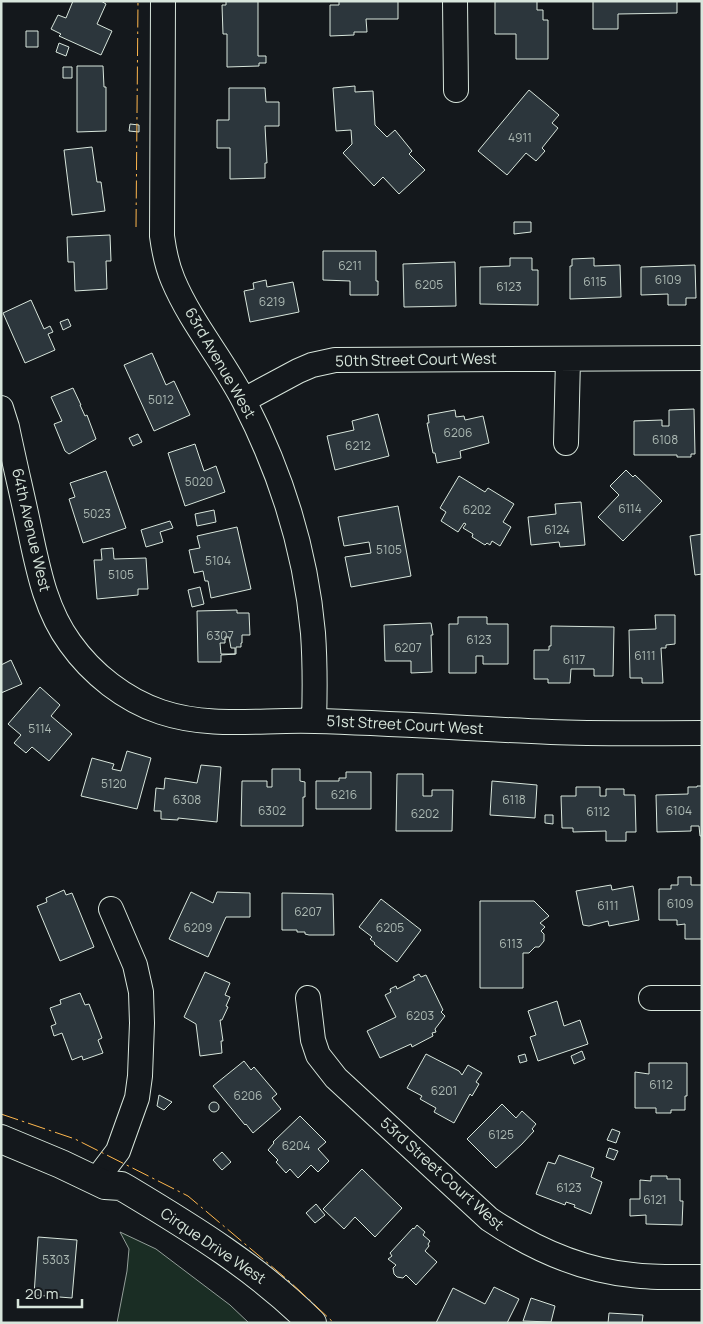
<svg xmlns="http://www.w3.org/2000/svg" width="703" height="1324" font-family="Manrope,sans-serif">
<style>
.green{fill:#1a2d24;stroke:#939e99}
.building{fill:#2c363c;stroke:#d8e6dc;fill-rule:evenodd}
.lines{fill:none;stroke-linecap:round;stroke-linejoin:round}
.minor-casing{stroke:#d8e6dc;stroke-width:26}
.major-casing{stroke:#d8e6dc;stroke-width:30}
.minor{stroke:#14181c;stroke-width:24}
.major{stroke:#14181c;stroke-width:28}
.power{stroke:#ffb74d;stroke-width:1;stroke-dasharray:18 4 2.5 4;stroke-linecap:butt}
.labels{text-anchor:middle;stroke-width:4;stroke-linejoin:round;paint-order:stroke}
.number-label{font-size:12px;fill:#adbab4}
.street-label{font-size:15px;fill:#d8e6dc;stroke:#14181c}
</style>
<rect width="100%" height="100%" fill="#14181c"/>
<path class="green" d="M120,1232L156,1249L230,1305L249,1323H117L127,1271L129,1249Z"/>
<path class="building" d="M73,1H101L106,4L97,24L112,31L101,55L59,36L61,34L51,29L58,15L66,18Z
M226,1H258V56H266V63H259V66L227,67V34H223L222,5H226Z
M339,1H398V19H366L367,32H354V35L330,36V5H339Z
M495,1H537V10H543V20H548V59H516V34H495Z
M593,1H677V13L618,14V29H593Z
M26,31H38V47H26Z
M59,43L69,47L66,56L56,52Z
M77,66H103L104,87H106V131L77,132Z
M63,67H72V78H63Z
M355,86V92L373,91L375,125L387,137L395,130L412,151L409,154L425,170L399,194L383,177L374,186L343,153L352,144L351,130L336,131L333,88Z
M229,88H265L266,102H279V126H265L267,163H265V178L230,179V148H217V120H229Z
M529,90L559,115L552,123L558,128L542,148L545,151L536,161L526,153L507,175L478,151Z
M130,124L139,125V132L129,131Z
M92,147L97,182H101L105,211L72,215L64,150Z
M514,222H531V232L514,234Z
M110,235L111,261H106L107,289L75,291L74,262H68L67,237Z
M323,251H376V281H378V295H350V281L323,280Z
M510,258H532V270H538V305L480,304V267L510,266Z
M594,258V266L620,265L621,297L570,299V266H572V259Z
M455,262L456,306L404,307L403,264Z
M695,265L696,298H686V305H668V294L641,295V267Z
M266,280L267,287L293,282L299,312L250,322L244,291L254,289L253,283Z
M31,300L44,329L50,326L53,332L48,334L55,350L25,363L3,313Z
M68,319L71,326L63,330L60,322Z
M152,353L166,385L174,381L190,415L154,431L124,365Z
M73,388L81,405H80L85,416L87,415L96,439L69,454L65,451L54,424L62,421L51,397Z
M694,409L695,454H691V457H677V455H634V421L662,420V426H669V410Z
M455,410L456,417L464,416L465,420L483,416L489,443L460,451L461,458L437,463L435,453H433L427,423H429L428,415Z
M378,414L389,456L335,470L327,436L354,430L352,421Z
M138,434L142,442L133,446L129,438Z
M195,444L204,471L216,466L225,492L185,506L168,453Z
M626,470L633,477L635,475L662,501L623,541L598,517L619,495L610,486Z
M106,471L126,528L83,543L69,499L75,497L70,483Z
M459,476L485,492L488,488L514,504L503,522L511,527L500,546L492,541L490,545L487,543L485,545L472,537L473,534L463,528L466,524L464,523L458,532L441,521L446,512L440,508Z
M581,502L585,545L560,547L559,542L531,545L528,517L556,514L555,504Z
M398,506L411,576L351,587L345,557L371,553L369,542L344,546L338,517Z
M214,510L216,522L197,526L195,514Z
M170,521L173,528L160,532L163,542L146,547L141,530Z
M237,527L251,589L211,598L208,581H205L203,571L194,573L189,550L200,548L197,536Z
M702,534V574L695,575L690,536Z
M113,548L114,559L146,558L148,589H138V595L97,599L94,560H102L101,549Z
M200,587L204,604L192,607L188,590Z
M237,610V613H249L250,635H242V643H241V647H236V654L221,655V662H198L197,611ZM225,637H229L231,648H235V654H221L220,643H225Z
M655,615H675V644L666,645V648H661L663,683H642V678H630L629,630L656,629Z
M458,617H487V624H508V664H483V656H476V673H449V624H458Z
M431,623L433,635H431L432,672L411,673V661H385L384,625Z
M551,626L614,627L613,676H594V669H571L570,683H548V679H534V650H549V646H551Z
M11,660L22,684L1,693V665Z
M40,687L60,705L51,716L72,734L49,761L32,747L26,753L14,743L21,735L8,724Z
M127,751L151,758L137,809L81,796L92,758L114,764L112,769L121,771Z
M201,765L221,767L217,822L178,818V820L161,819V811H154L156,788L164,789L165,778L197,783Z
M272,769H300V781L305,782V797H303V826H241L242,781H267V787H272Z
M346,772H371V809H316V781H339V778H346Z
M397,774H423V796H432V790H453L452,831H396Z
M492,781L537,785L535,818L490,815Z
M697,786H702V836H700L699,826H691V831L657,832L656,795L688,794V787H697Z
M576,787H600V796H606V789H624V795H635L636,832H626V841H606V831L573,832V828H562L561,796H576Z
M545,815H553V824L545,823Z
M678,877H691V885H702V939H685V924L677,925V920H659V889H671V885H678Z
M611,885L612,890L633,886L639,920L609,926L608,921L589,926L583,925L576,891Z
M64,890L66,895L72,893L94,947L60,961L37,906L47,902L46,898Z
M191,892L213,903L217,892L250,893V917H226L208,957L169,939Z
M282,893L333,894L334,935H309L305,934V932H297V930H282Z
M381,899L421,930L397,962L374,944L375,943L370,939L372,937L359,927Z
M480,901H534L549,916L540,923L545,927L541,931L544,934V941L539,947H535L529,953H523V988H480Z
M205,972L230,983L225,995L230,997L226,1006L228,1007L222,1020H220L223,1041H221L222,1053L200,1056L196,1024L184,1017Z
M419,974L421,977L426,975L443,1010L441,1012L445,1016L435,1029L436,1032L432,1033L433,1036L412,1047L411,1044L380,1058L367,1031L396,1017L385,995L391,992L390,989L396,986L397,989L415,980L413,977Z
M80,993L85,1005L89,1004L102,1038L98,1040L103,1053L83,1060L82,1056L72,1060L62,1033L54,1036L51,1026L56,1024L50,1008L61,1004L60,1000Z
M557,1001L564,1026L580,1020L588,1044L538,1061L530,1037L536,1035L528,1011Z
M582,1051L585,1059L574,1064L571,1056Z
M426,1054L459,1071L462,1075L468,1065L482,1073L476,1082L479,1084L472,1096L470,1094L454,1123L434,1112L436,1108L420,1099L422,1096L407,1088Z
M525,1054L527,1061L520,1063L518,1056Z
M244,1061L251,1070L254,1067L277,1094L272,1098L281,1109L253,1133L246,1124L245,1125L213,1086Z
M649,1063H687V1096H685V1110H671V1113H656V1108H635V1072L649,1074Z
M159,1095L172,1102L164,1110L157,1106Z
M209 1107a5 5 0 1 1 10 0a5 5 0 1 1-10 0Z
M502,1104L516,1118L522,1111L536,1124L532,1129L534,1131L522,1144L496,1168L467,1139Z
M300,1116L326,1142L318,1149L329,1161L318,1172L311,1165L298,1178L290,1169L286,1173L276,1162L278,1160L268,1150L274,1143L273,1142Z
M612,1129L620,1132L616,1143L607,1140Z
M609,1148L618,1151L614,1160L606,1157Z
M222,1152L231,1162L222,1170L213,1160Z
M559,1155L594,1168L591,1177L602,1182L591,1214L574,1207L575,1205L566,1202L565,1205L536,1194L548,1162L555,1164Z
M362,1169L402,1208L375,1237L355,1217L344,1229L323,1209Z
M651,1176H667V1179H680V1201H683L682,1225L646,1224V1215L630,1216V1199H640V1180L651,1181Z
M316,1204L325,1215L315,1223L306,1213Z
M417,1225L425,1232L423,1235L430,1241L428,1244L429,1246L425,1251L437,1262L416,1285L406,1275L403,1278L397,1277L394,1274L393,1268L396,1265L388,1259L392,1256L390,1253L413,1228L414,1229Z
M38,1237L77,1240L72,1298L34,1295Z
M494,1287L519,1299L507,1323H436L453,1288L485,1304Z
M531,1298L555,1306L551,1322L523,1321Z
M609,1313L643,1315L642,1323H608Z"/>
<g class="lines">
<g class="minor-casing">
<path id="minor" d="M163,1L162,236C164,251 167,266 173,280C191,323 223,360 244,401C281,473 306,553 313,633C315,662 315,691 314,721
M455,1L456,90
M244,400L298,371L312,365L335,360L702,358
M1,408L7,427C14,461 22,494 29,527C38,568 45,609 70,643C92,674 125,700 161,712C212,729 263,719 315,721C394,723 472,729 551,732C601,734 651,733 702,733
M566,443L568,359
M308,998L313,1040L318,1055L336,1078L489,1219C532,1248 580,1270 632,1275C655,1278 679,1277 702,1277
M651,998H702
M96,1180L118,1151L137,1098L140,1076L142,1023L141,992L135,965L111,909"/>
</g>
<g class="major-casing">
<path id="major" d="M1,1139L61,1164L105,1185L121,1186L128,1190C193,1229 258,1269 312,1323"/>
</g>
<use href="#minor" class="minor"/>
<use href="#major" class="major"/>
<path class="power" d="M136,227L138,1
M1,1114L75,1139L188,1196L289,1281L334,1323"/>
</g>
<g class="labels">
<g class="number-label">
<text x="520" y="142">4911</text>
<text x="350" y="270">6211</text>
<text x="668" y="284">6109</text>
<text x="595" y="286">6115</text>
<text x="429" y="289">6205</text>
<text x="509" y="291">6123</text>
<text x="272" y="306">6219</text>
<text x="161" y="404">5012</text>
<text x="458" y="437">6206</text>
<text x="665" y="444">6108</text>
<text x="358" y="450">6212</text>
<text x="199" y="486">5020</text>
<text x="630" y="513">6114</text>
<text x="477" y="514">6202</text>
<text x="97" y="518">5023</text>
<text x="557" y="534">6124</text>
<text x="389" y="554">5105</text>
<text x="218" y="565">5104</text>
<text x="121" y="579">5105</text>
<text x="220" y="640">6307</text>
<text x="479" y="644">6123</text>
<text x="408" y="652">6207</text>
<text x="645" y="660">6111</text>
<text x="574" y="664">6117</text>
<text x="40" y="733">5114</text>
<text x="114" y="788">5120</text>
<text x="344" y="799">6216</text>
<text x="187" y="804">6308</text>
<text x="514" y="804">6118</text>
<text x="272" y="815">6302</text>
<text x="679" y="815">6104</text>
<text x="598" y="816">6112</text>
<text x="425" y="818">6202</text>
<text x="680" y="908">6109</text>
<text x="608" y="910">6111</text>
<text x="308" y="916">6207</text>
<text x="198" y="932">6209</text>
<text x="390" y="932">6205</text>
<text x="511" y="948">6113</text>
<text x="420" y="1020">6203</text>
<text x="661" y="1089">6112</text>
<text x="444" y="1095">6201</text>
<text x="248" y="1100">6206</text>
<text x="501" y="1139">6125</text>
<text x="296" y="1150">6204</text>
<text x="569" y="1192">6123</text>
<text x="655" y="1204">6121</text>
<text x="56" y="1264">5303</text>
</g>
<g class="street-label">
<text transform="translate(416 360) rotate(-1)" y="5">50th Street Court West</text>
<text transform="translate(220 363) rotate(60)" y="5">63rd Avenue West</text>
<text transform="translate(31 530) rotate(77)" y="5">64th Avenue West</text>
<text transform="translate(405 725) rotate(3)" y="5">51st Street Court West</text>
<text transform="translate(442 1174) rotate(42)" y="5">53rd Street Court West</text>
<text transform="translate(213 1246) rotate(34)" y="5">Cirque Drive West</text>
</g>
</g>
<rect width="703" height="1324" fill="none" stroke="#d8e6dc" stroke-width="5"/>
<path d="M18 1299v8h64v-8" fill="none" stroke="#d8e6dc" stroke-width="2.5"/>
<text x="25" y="1299" font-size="15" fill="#d8e6dc" stroke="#14181c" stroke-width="4" paint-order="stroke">20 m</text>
</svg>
